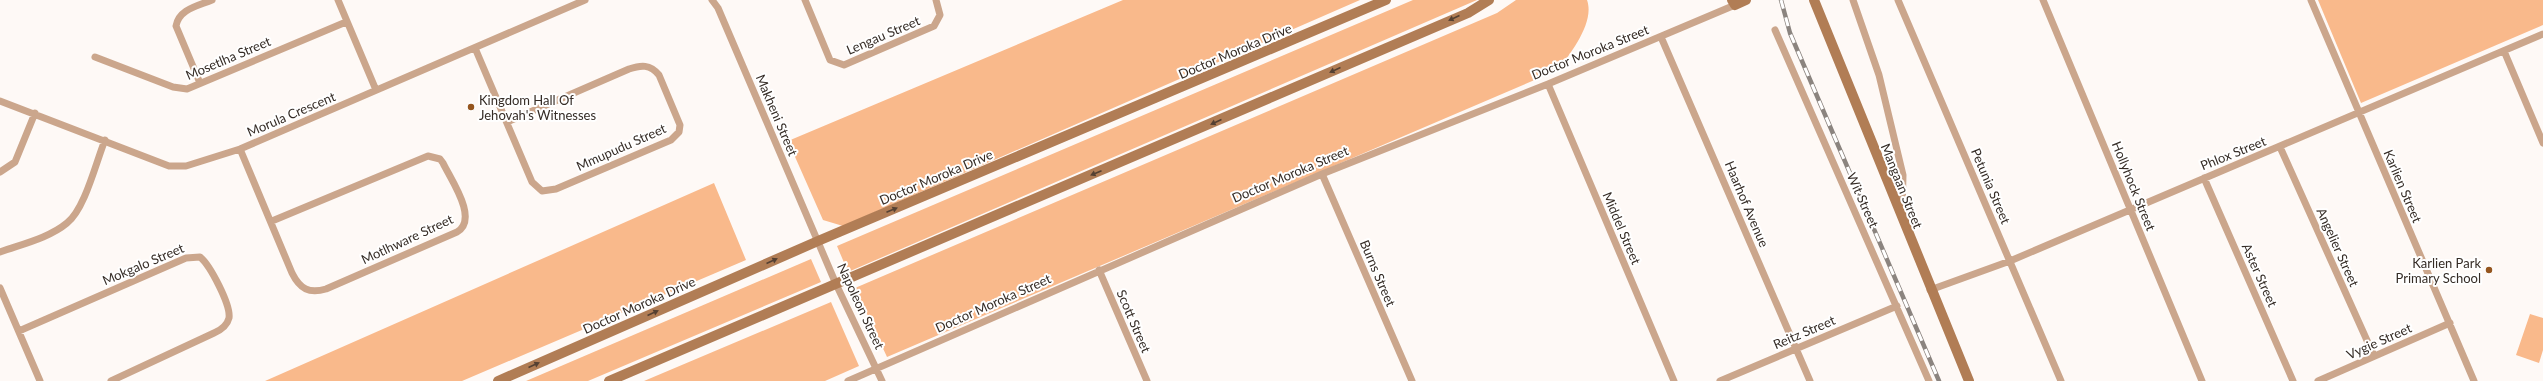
<svg xmlns="http://www.w3.org/2000/svg" width="2543" height="381" font-family="Lato,sans-serif">
<style>
.green{fill:#f9b98b}
.lines{fill:none;stroke-linecap:round;stroke-linejoin:round}
.street{stroke:#cba68c;stroke-width:7}
.secondary{stroke:#b17d55;stroke-width:10}
.rail-casing{stroke:#8b847f;stroke-width:4.5}
.rail{stroke:#fff;stroke-width:3;stroke-dasharray:9;stroke-linecap:butt}
.oneway{fill:#544032}
.poi-dot{fill:#95551e;stroke:#fff;stroke-width:1.5}
.labels{text-anchor:middle;stroke-width:4;stroke-linejoin:round;paint-order:stroke}
.street-label{font-size:13px;fill:#352c26;stroke:#fff}
.poi-label{font-size:13px;fill:#352c26;stroke:#fff;text-anchor:start}
</style>
<rect width="100%" height="100%" fill="#fef9f6"/>
<path class="green" d="M1123,0H1360L843,226L823,220L788,141Z
M1413,0H1477L848,272L837,246Z
M1516,0H1587C1595,22 1571,53 1558,70L887,357L855,288L1497,13Z
M2318,0H2543V25L2361,103Z
M714,183L746,260L462,381H265Z
M811,259L821,282L588,381H526Z
M831,302L859,366L825,381H644Z
M2530,314L2543,318V350L2539,363L2516,355Z"/>
<g class="lines">
<path class="street" d="M338,0L376,90
M712,0L718,8L836,284L882,381
M805,0L830,60L844,65L934,26L940,15L936,0
M1853,0L1879,75L1903,175L1902,214
M1898,0L2061,381
M2043,0L2202,381
M2311,0L2474,381
M1775,30L1929,381
M1661,37L1810,381
M475,48L532,182L542,191L556,189L671,140L679,132L680,125L659,75C650,64 641,65 629,69L507,122
M2504,51L2543,143
M95,57L173,87L187,89L346,22
M200,83L176,26C179,9 198,6 212,0
M1548,84L1674,381
M0,101L169,166H186L240,149L585,0
M2280,147L2374,356
M240,149L292,273C300,289 309,294 326,289L457,232C479,219 451,180 443,163L440,159L428,156L272,221
M0,172L15,162L35,113
M1322,174L1412,381
M2204,178L2293,381
M0,252C22,244 49,238 67,223C85,209 96,162 105,140
M1099,270L1147,381
M0,288L40,381
M1930,290L2010,261L2543,34
M19,331L186,258L200,257C210,265 231,305 229,318C227,326 221,330 214,333L111,381
M848,381L1322,174L1548,84L1735,5
M1720,381L1897,306
M2318,381L2450,323"/>
<path class="secondary" d="M1732,0L1735,5L1746,0
M1814,0L1969,381
M498,381L818,241L1386,0
M609,381L1468,13L1489,0"/>
<g class="rail-casing">
<path id="rail" d="M1781,0L1790,33L1939,381"/>
</g>
<use href="#rail" class="rail"/>
</g>
<defs><path id="oneway-solid" d="M-6-.8H1V-3.2L6.5 0L1 3.2V.8H-6Z"/></defs>
<g class="oneway">
<use href="#oneway-solid" transform="translate(1454 18) rotate(156)"/>
<use href="#oneway-solid" transform="translate(1335 70) rotate(156)"/>
<use href="#oneway-solid" transform="translate(1216 122) rotate(156)"/>
<use href="#oneway-solid" transform="translate(1096 173) rotate(157)"/>
<use href="#oneway-solid" transform="translate(892 210) rotate(-23)"/>
<use href="#oneway-solid" transform="translate(772 261) rotate(-24)"/>
<use href="#oneway-solid" transform="translate(653 313) rotate(-24)"/>
<use href="#oneway-solid" transform="translate(534 365) rotate(-24)"/>
</g>
<g class="poi-dot">
<circle cx="471" cy="107" r="4"/>
<circle cx="2489" cy="270" r="4"/>
</g>
<g class="labels">
<g class="street-label">
<text transform="translate(883 35) rotate(-23)" y="5">Lengau Street</text>
<text transform="translate(1235 51) rotate(-23)" y="5">Doctor Moroka Drive</text>
<text transform="translate(1590 52) rotate(-22)" y="5">Doctor Moroka Street</text>
<text transform="translate(228 58) rotate(-23)" y="5">Mosetlha Street</text>
<text transform="translate(291 114) rotate(-23)" y="5">Morula Crescent</text>
<text transform="translate(777 115) rotate(67)" y="5">Makheni Street</text>
<text transform="translate(621 147) rotate(-24)" y="5">Mmupudu Street</text>
<text transform="translate(2233 153) rotate(-22)" y="5">Phlox Street</text>
<text transform="translate(1290 174) rotate(-23)" y="5">Doctor Moroka Street</text>
<text transform="translate(936 177) rotate(-23)" y="5">Doctor Moroka Drive</text>
<text transform="translate(1902 186) rotate(68)" y="5">Mangaan Street</text>
<text transform="translate(1991 186) rotate(67)" y="5">Petunia Street</text>
<text transform="translate(2134 186) rotate(68)" y="5">Hollyhock Street</text>
<text transform="translate(2403 186) rotate(67)" y="5">Karlien Street</text>
<text transform="translate(1863 200) rotate(66)" y="5">Wit Street</text>
<text transform="translate(1747 204) rotate(67)" y="5">Haarhof Avenue</text>
<text transform="translate(1622 228) rotate(67)" y="5">Middel Street</text>
<text transform="translate(407 239) rotate(-25)" y="5">Motlhware Street</text>
<text transform="translate(2338 247) rotate(66)" y="5">Angelier Street</text>
<text transform="translate(143 264) rotate(-23)" y="5">Mokgalo Street</text>
<text transform="translate(1378 273) rotate(67)" y="5">Burns Street</text>
<text transform="translate(2260 275) rotate(66)" y="5">Aster Street</text>
<text transform="translate(993 303) rotate(-24)" y="5">Doctor Moroka Street</text>
<text transform="translate(639 305) rotate(-24)" y="5">Doctor Moroka Drive</text>
<text transform="translate(861 306) rotate(65)" y="5">Napoleon Street</text>
<text transform="translate(1134 321) rotate(67)" y="5">Scott Street</text>
<text transform="translate(1804 332) rotate(-23)" y="5">Reitz Street</text>
<text transform="translate(2379 341) rotate(-24)" y="5">Vygie Street</text>
</g>
<g class="poi-label">
<text x="479" y="105">Kingdom Hall Of<tspan x="479" dy="15">Jehovah's Witnesses</tspan></text>
<text x="2481" y="268" text-anchor="end">Karlien Park<tspan x="2481" dy="15">Primary School</tspan></text>
</g>
</g>
</svg>
